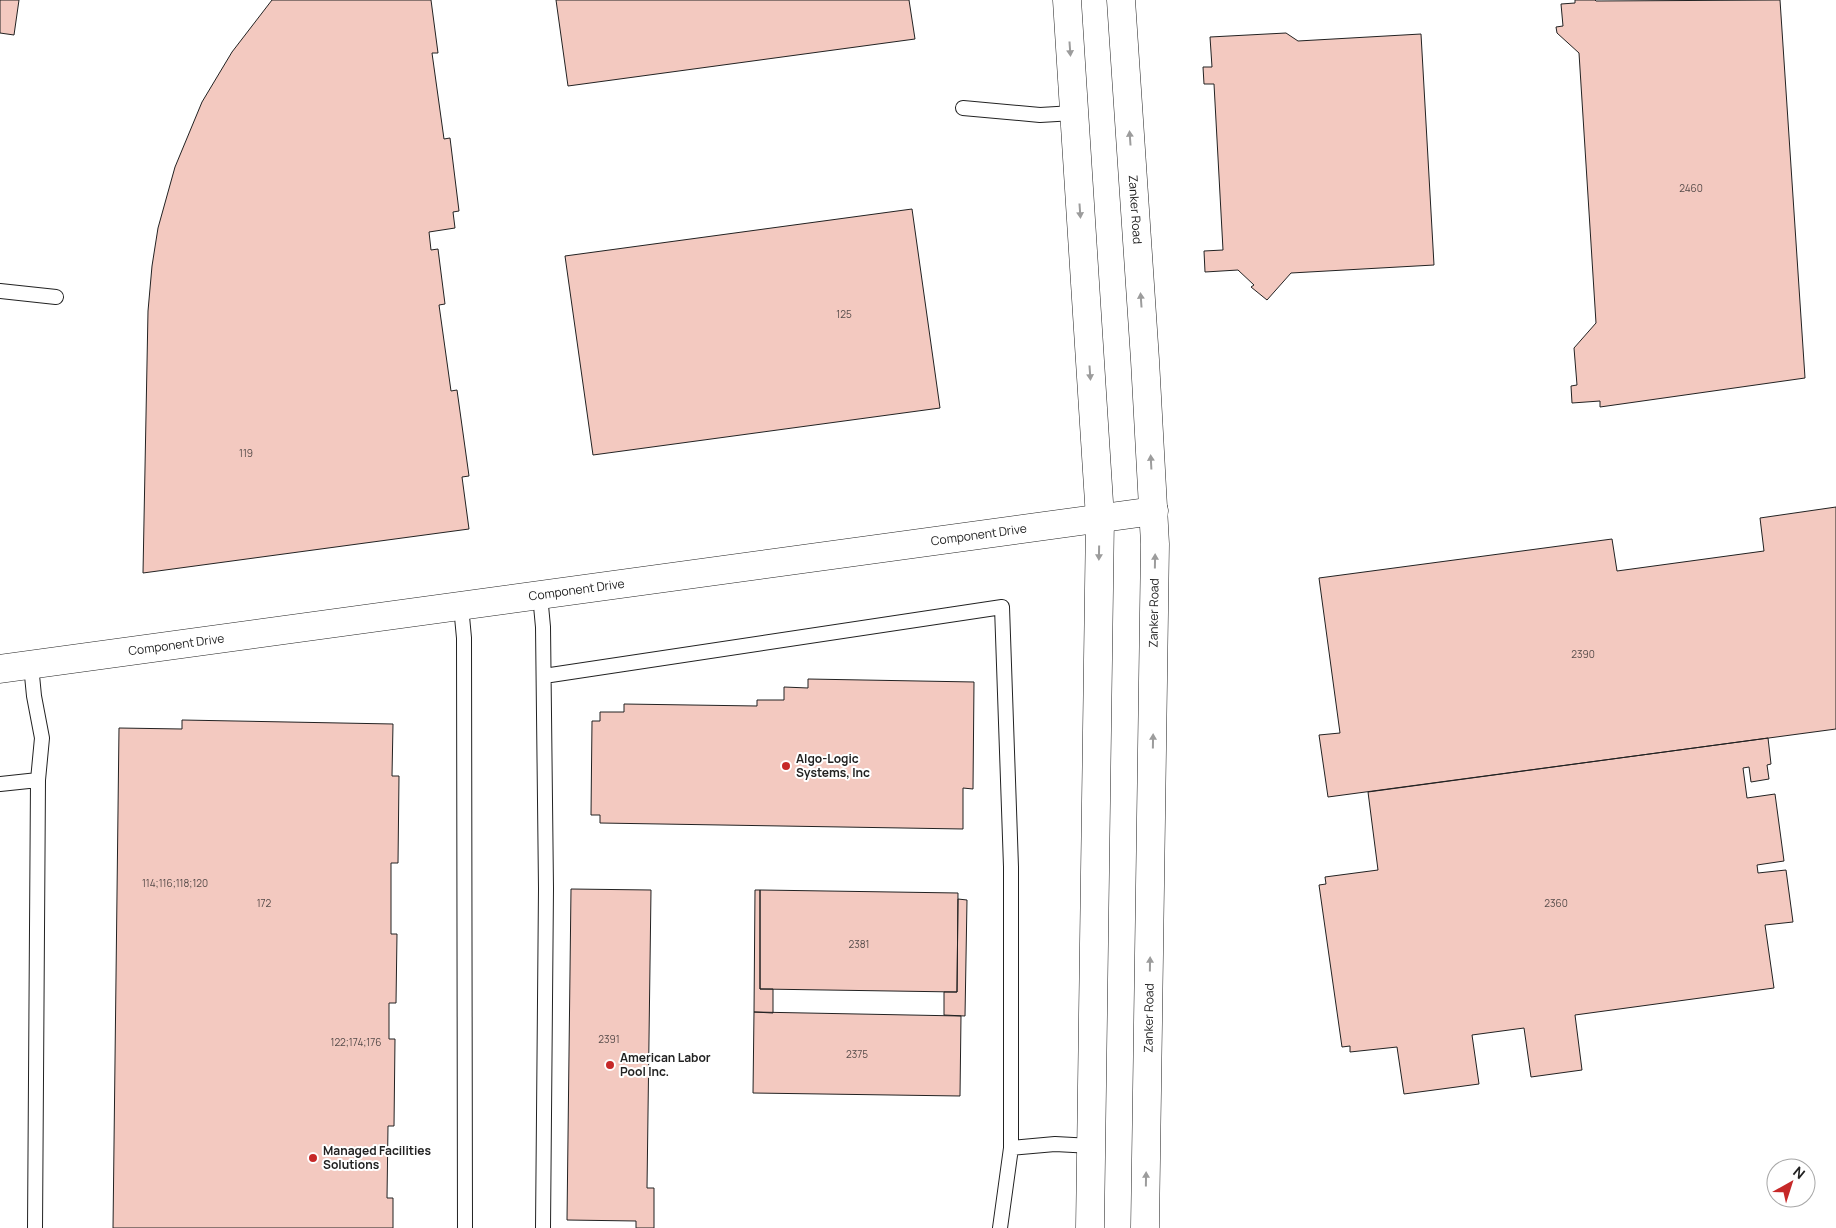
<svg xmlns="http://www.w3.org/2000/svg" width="1836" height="1228" font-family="Manrope,sans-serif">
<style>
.building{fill:#f3c9c0;stroke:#222}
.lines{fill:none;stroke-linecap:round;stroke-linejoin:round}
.service-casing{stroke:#222;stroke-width:16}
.tertiary-casing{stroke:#222;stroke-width:29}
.primary-casing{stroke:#222;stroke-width:29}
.service{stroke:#fff;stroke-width:14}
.tertiary{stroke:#fff;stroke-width:28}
.primary{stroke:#fff;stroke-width:28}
.oneway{fill:#9c9c9c}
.poi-dot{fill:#c62828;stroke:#fff;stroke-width:2}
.labels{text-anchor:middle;stroke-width:4;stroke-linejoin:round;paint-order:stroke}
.number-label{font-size:10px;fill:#564c4a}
.street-label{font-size:12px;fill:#222;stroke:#fff}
.poi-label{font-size:12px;font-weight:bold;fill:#222;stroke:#fff;text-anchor:start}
</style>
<rect width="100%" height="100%" fill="#fff"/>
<path class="building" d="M0,0H19L14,35L0,33Z
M272,0H431L438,53H432L444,139L450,138L459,211L453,212L455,228L429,232L431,250L438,249L445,304L439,305L451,391L457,390L469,476L462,477L469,529L143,573L148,311L152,266L158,228L175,167L202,102L232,52Z
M556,0H909L915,39L568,86Z
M1575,0H1595L1596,1L1780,0L1805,378L1600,407V401L1572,403L1571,386L1577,385L1574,348L1596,323L1579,53L1557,33L1556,27L1563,26L1561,4L1575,3Z
M1286,33L1298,41L1421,34L1434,265L1291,273L1267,300L1251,287L1254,285L1238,270L1205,272L1204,251L1223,250L1214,84H1204L1203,67H1212L1210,37Z
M912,209L940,408L593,455L565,256Z
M1836,507V729L1328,797L1319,735L1340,733L1319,578L1612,539L1617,571L1764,551L1760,518Z
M808,679L974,682L973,789L963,788V829L600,823V815H591L592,721H600V712H624V704L757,706V700H784V687L808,688Z
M182,720L393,724L392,776H399L398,863H391V934H397L396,1003H389V1039H395L394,1126H388L387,1198H393V1228H113L119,728L182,729Z
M1768,738L1771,764L1767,765L1769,779L1751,782L1749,767L1743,768L1747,798L1775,794L1784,861L1757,865L1758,873L1786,870L1793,922L1765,925L1774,988L1575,1015L1582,1070L1531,1077L1524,1028L1472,1035L1479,1084L1404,1094L1397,1047L1350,1052V1046L1342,1047L1319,885L1326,884L1325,877L1378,870L1368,792Z
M571,889L651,890L647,1188H654V1228H636V1221L567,1220Z
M755,890H760V989H773V1013L754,1012Z
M760,890L958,893L957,992L760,989Z
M958,899L967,900L965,1016L944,1015V992H957Z
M754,1012L961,1016L960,1096L753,1093Z"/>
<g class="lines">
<g class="service-casing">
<path id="service" d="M963,108L1040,115L1074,113
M0,291L56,297
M540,595L543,627L546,888L543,1228
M461,606L464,638L465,1228
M31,665L34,696L42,738L38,780L35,1228
M544,676L1002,607L1011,867V1148L1000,1228
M0,784L38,780
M1011,1148L1055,1144L1092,1146"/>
</g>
<g class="tertiary-casing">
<g id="tertiary">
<path id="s1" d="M0,669L1154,511"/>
</g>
</g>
<g class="primary-casing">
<g id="primary">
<path d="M1067,0L1100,518L1090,1228"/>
<path id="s2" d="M1121,0L1145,360L1155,544L1145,1228"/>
</g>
</g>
<use href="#service" class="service"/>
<use href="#tertiary" class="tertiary"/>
<use href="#primary" class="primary"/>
</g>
<defs><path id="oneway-solid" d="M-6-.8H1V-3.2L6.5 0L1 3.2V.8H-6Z" transform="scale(1.25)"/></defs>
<g class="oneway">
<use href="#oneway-solid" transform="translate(1070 49) rotate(86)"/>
<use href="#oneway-solid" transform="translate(1130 138) rotate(-94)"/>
<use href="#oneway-solid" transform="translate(1080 211) rotate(86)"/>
<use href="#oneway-solid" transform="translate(1141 300) rotate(-94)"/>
<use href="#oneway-solid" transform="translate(1090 373) rotate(86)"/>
<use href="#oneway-solid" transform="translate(1151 462) rotate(-93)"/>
<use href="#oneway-solid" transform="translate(1099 553) rotate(91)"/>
<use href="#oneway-solid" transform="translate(1155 561) rotate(-89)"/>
<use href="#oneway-solid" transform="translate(1153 741) rotate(-89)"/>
<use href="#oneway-solid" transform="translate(1150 964) rotate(-89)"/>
<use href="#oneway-solid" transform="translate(1146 1179) rotate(-89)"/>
</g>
<g class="poi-dot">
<circle cx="786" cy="766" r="5"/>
<circle cx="610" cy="1065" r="5"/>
<circle cx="313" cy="1158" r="5"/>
</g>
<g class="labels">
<g class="number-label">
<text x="1691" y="192">2460</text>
<text x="844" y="318">125</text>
<text x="246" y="457">119</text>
<text x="1583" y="658">2390</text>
<text x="175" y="887">114;116;118;120</text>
<text x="264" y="907">172</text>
<text x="1556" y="907">2360</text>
<text x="859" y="948">2381</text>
<text x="609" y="1043">2391</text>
<text x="356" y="1046">122;174;176</text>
<text x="857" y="1058">2375</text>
</g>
<g class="street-label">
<text dy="4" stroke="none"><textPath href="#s2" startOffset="210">Zanker Road</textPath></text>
<text dy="4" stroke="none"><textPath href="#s1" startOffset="988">Component Drive</textPath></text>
<text dy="4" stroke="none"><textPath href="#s1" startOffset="582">Component Drive</textPath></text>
<text transform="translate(1154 613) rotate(-89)" y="4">Zanker Road</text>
<text dy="4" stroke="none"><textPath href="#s1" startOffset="178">Component Drive</textPath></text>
<text transform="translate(1149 1018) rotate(-89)" y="4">Zanker Road</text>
</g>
<g class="poi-label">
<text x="796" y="763">Algo-Logic<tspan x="796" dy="14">Systems, Inc</tspan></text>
<text x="620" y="1062">American Labor<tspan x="620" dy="14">Pool Inc.</tspan></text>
<text x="323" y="1155">Managed Facilities<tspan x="323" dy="14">Solutions</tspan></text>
</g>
</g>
<g transform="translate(1791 1183) rotate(39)"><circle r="24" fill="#ffffff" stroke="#a7a7a7"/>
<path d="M0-4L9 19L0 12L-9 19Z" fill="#c62828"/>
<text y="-8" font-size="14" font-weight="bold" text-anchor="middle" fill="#222222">N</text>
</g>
</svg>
